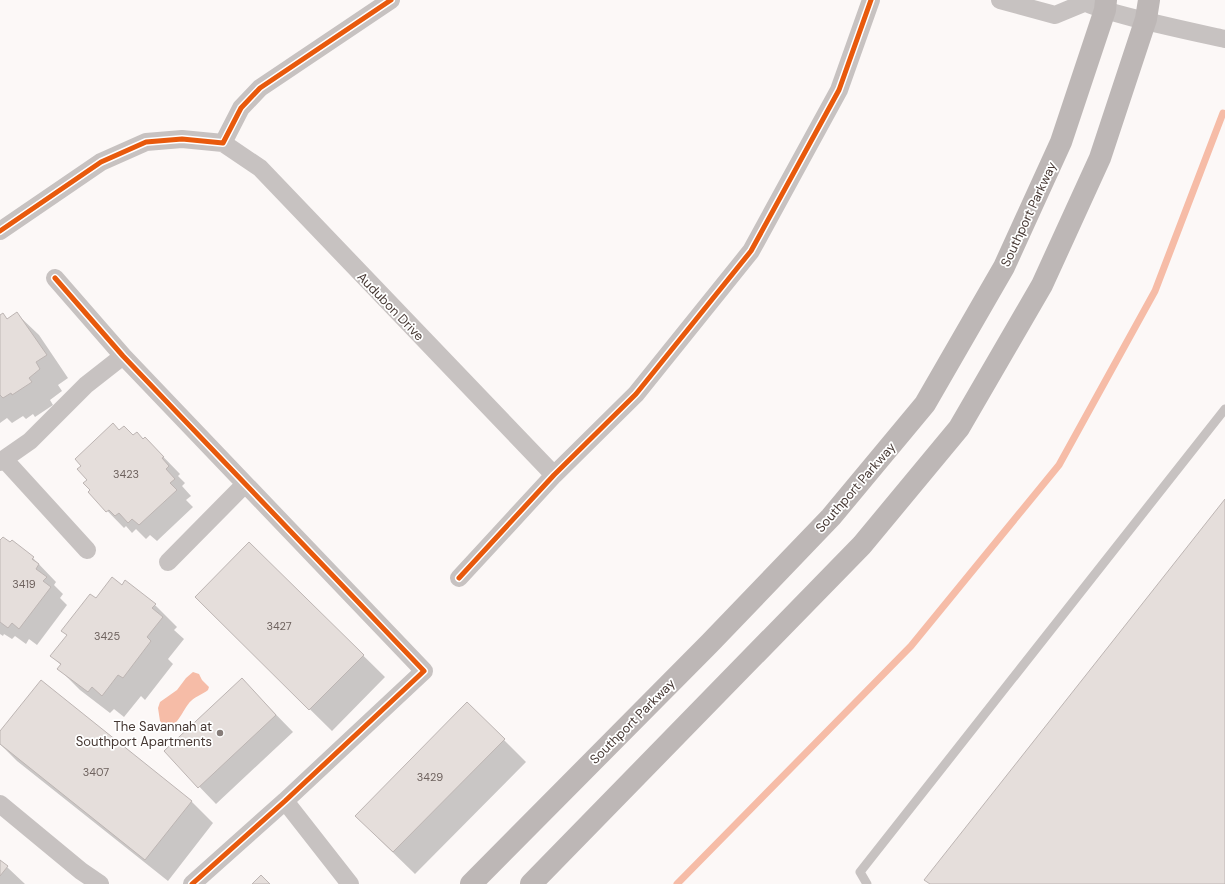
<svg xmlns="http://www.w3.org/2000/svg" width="1225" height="884" font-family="'DM Sans',sans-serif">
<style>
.water{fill:#f6bca7}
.shadow{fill:#0003}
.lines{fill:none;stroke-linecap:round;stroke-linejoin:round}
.stream{stroke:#f6bca7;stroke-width:7}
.building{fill:#e5dedb;stroke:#bdb5b3}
.lane{stroke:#c7c2c1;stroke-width:9}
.street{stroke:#c7c2c1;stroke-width:18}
.secondary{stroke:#bdb7b6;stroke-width:22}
.cycleway-casing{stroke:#fff;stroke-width:8}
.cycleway{stroke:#e8590c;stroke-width:5}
.poi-dot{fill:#867c78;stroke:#fff;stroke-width:1.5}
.labels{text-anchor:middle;stroke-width:3.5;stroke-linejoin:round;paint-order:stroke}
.number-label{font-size:11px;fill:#6e625e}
.street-label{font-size:13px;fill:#473934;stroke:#fff}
.poi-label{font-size:13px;fill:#473934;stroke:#fff;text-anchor:end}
</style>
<rect width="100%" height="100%" fill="#fcf8f7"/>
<path class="water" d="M193,672L199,674L202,680L209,687L208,690C203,694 196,696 191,701C183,708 178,729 165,726L160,721L158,708L160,702L177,690L186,678Z"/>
<path class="shadow" d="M17,314L39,335L68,378L58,385L62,391L50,400L53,405L35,417L33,414L26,419L23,416L12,423L7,418L0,423V316L3,315L8,320Z
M119,431L143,440L145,438L180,474L178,476L185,483L182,486L191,496L186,500L193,507L157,541L150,535L146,539L136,529L132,533L126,526L124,528L89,492L91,490L88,480Z
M0,541L33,558L56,582L54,585L63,594L60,598L67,605L37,645L29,639L26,644L15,636L12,639L4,634L3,636L0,634Z
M249,543L385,677L332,731L196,597Z
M122,586L155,605L177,627L174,630L184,639L168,659L173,664L145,700L141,696L124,717L114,709L110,713L80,690L59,669L61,665L52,656L68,636L63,631L96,599Z
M258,696L293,732L216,804L165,751Z
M0,733L191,801L213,823L168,881L17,761L0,744Z
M504,740L526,762L415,874L378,838Z
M0,861L7,867L25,884H0Z"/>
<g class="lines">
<path class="stream" d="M677,884L911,646L1059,465L1155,291L1223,113"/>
</g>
<path class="building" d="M17,312L47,355L36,362L40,369L29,378L32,382L12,395L11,393L3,398L0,395V315L3,313L7,319Z
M113,423L119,430L124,426L133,435L137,432L143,439L145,437L164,457L162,458L169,466L166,469L175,479L170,483L177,490L139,525L132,519L128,523L119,513L115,516L109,510L106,512L88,492L90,490L83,483L87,480L77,469L81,466L75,459Z
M1225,499V884H930L924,880Z
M3,537L10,542L12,540L34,557L32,559L39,564L36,569L47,577L43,581L51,587L19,629L12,623L8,628L0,622V540Z
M249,542L364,655L309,710L195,597Z
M112,577L122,585L125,580L156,604L152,608L163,617L147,637L151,641L123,678L118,675L102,696L92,687L88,692L57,669L61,664L50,656L67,635L61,631L90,594L96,598Z
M242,678L276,715L198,788L164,751Z
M41,680L192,801L145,860L0,744V731Z
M467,702L505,739L393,852L355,816Z
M0,860L8,866L0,876Z
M261,875L270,884H252Z"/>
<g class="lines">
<path class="lane" d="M867,884L860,872L1225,409"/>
<path class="street" d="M1000,0L1055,15L1084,3
M1081,0C1092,11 1203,34 1225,39
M223,143L260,168L554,475
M0,231L101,162L146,142L182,139L223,143L241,108L260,88L391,0
M55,278L123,356L424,671L285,801L192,884
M4,459L87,550
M0,462L30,441L86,385L123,356
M168,562L245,484
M459,578L554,475L636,394L751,251L839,90L871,0
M285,801L350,884
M0,804L81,871L100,884"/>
<path class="secondary" d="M471,884L710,643L831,517L925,404L1004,267L1061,142L1105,10L1106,0
M531,884L862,545L959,428L1042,285L1100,158L1146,19L1149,0"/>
<g class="cycleway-casing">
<path id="cycleway" d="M0,231L101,162L146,142L182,139L223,143L241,108L260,88L391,0
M55,278L123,356L424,671L285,801L192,884
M459,578L554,475L636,394L751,251L839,90L871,0"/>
</g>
<use href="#cycleway" class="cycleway"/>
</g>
<circle class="poi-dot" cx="220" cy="733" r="4"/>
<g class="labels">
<g class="number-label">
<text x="126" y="478">3423</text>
<text x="24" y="588">3419</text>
<text x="279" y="630">3427</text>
<text x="107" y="640">3425</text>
<text x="96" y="776">3407</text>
<text x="430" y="781">3429</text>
</g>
<g class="street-label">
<text transform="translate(1028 214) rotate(-65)" y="5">Southport Parkway</text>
<text transform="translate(391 306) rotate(46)" y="5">Audubon Drive</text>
<text transform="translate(855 487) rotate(-49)" y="5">Southport Parkway</text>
<text transform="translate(632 721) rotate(-45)" y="5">Southport Parkway</text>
</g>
<g class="poi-label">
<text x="212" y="731">The Savannah at<tspan x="212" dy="15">Southport Apartments</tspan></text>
</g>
</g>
</svg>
